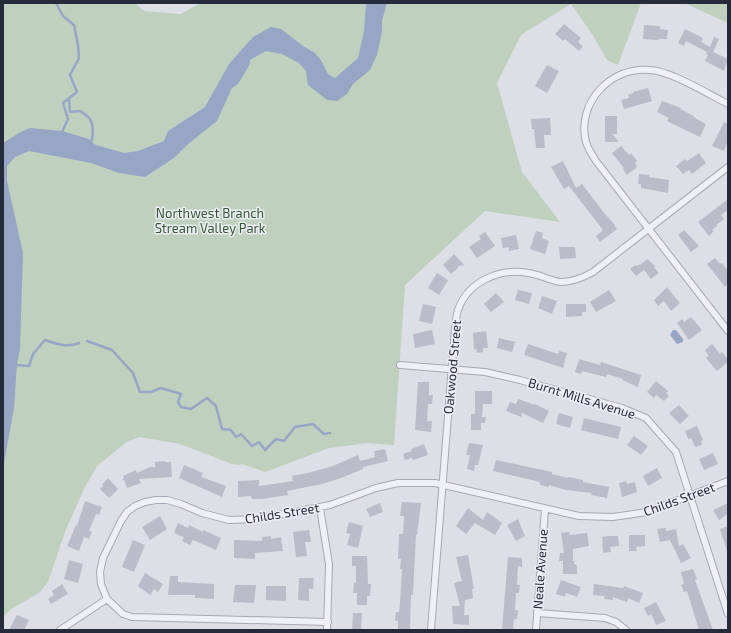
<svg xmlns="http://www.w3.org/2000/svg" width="731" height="633" font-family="'Exo 2',sans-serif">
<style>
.green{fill:#bfd0be}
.water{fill:#98a6c6}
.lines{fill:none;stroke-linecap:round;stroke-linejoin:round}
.stream{stroke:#98a6c6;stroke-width:2.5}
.building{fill:#babdc9}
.minor-casing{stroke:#a5a9b3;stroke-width:8}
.minor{stroke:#eff0f5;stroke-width:6}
.labels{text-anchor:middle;stroke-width:3;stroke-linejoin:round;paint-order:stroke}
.park-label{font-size:13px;fill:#355734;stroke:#eceef4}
.street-label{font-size:13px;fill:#262b3c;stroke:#eceef4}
</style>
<rect width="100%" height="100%" fill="#dcdfe6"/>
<path class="green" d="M3,3H135L144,11L181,14L200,3H641L618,65L607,60L592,34L571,4L521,35L497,83L522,172L560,222L485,211L405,285L394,445L367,443L329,448L265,472L242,464L238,465L232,464L180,444L140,437L128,441L97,466L84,489L65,532L48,582L39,593L11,609L3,617Z
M684,3H728V23Z"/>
<path class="water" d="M366,3H387L382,21V32L377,55L370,70L353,84L347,94L337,101L327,100L308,85L306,71L299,63L282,54L266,51L250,60V64L238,84L232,88L217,121L188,144L174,158L145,177L119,173L91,163L29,151L15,157L7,166V181L23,253L20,349L17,364L14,408L3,469V143L19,133L30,128L62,131L89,139L91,142L96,145L124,153L138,151L164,141L168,131L205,107L229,64L253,37L271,27L281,29L303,46L315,53L321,60L328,74L335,78L358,58L364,31Z
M673,330H676L683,339V342L677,344L670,335Z"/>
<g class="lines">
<path class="stream" d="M56,3L63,16L74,25L78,45L79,58L70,75L77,92L63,103L68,119L61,134
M69,98L70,112L80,111C83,113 88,116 90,119C94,125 93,140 90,145
M87,341L112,350L133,373L140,392H151L161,388L181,394L178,402L181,407L191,409L207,398L216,406L222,429L231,430L236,437L241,434L252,446L259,442L265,450L276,439L284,441L295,427L313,424L324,434L330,433
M15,365L29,366L33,354L45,340C57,344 67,348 79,343"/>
</g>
<path class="building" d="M564,24L581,38L578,42L583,46L579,51L565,39L563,41L555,34Z
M644,25L660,26V29L668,30L667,39H659V40L643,39Z
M685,29L703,38L701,42L710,47L714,37L719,39L713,52L728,59L724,71L705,61L708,55L706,54L707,52L686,41L684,46L678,43Z
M547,65L559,71L547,93L535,86Z
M648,88L652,101L624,109L621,100L629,98L628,95L633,93V92Z
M662,101L681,108L680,109L694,116L693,117L706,124L700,137L667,121L669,118L657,112Z
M605,116H617V134H612L619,142H605Z
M550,118L551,135H544L545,148H536L534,129H532L531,119Z
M724,122L728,124V140L724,151L712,146Z
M621,146L629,155L631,153L637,161L635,163L637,167L627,175L623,169L624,168L612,153Z
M699,153L706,163L692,174L689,170L683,174L676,166L685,159L687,161Z
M563,161L576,188L582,184L605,214L615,225H614L617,229L600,242L596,236L603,230L569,186L564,189L551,167Z
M639,174L649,175V177L669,180L668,193L641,188V184H638Z
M728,199V210L721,215L724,219L716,225L717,226L712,230L714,231L709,236L698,222Z
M684,230L699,246L691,252L678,235Z
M536,231L543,233L542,238L549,241L545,254L530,249Z
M485,232L495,246L477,258L469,247L481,239L479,236Z
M516,235L519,249L509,251V247L503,248L501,238Z
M559,247H575L576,258L560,259Z
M454,254L464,265L458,266V268L451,274L443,265Z
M715,258L720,264L722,263L728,271V284L725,287L707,264Z
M647,259L655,266L654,267L659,273L651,279L644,270L636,276L630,269L635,265L636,266L641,264Z
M437,273L448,280L439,295L428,288Z
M667,287L680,303L671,311L664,301L658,306L654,300Z
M518,290L532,293L529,304L515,300Z
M609,290L616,301L596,312L590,302Z
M496,293L504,302L491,312L484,304Z
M542,296L557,301L552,314L538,308Z
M423,304L436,307L432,324L419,321Z
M566,304H586V312H582V316L566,317Z
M691,317L702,330L689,340L677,323L682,319L684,322Z
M432,330L435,344L415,348L413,334Z
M486,331L488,348H483V352L477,353L476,349H474L473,333Z
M499,338L515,342L512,352L497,348Z
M528,344L558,354L559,351L567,353L563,368L524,355Z
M712,344L720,354L722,352L728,359V362L717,371L706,358L709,356L705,350Z
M579,359L600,365L601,362L641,375L638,387L622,380L623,379L607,374L606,377L582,371L581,374L575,372Z
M656,381L668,391L666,393L669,396L664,401L656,395L654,398L647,392Z
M418,382H429V395H433L432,404H428L427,421H432L431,432L415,430Z
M475,391H492V404H483L482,417H486L485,423H481V430H471V414H475Z
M518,399L535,405V404L549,411L543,423L522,413L521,417L506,411L510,402L516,404Z
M679,405L689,416L680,424L669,413Z
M559,413L573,417L570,428L556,424Z
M584,418L621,427L618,439L581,430Z
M697,426L703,440L701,441L702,445L695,447L691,438L688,439L685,431Z
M634,436L648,446L641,455L627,445Z
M469,443L483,445L478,465H475L474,471L467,469L470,455H466Z
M424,444L428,455L413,460L412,458L405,460L403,454L412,451L411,449Z
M385,449L388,461L363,467V469L341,478L322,484L287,491L288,495L261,499H252L251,496L238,497V481L259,480V486L293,481L292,476L308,473L333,466L358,455L360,461L375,457L374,451Z
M713,453L718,464L704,470L699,459Z
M496,460L552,472V474L568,478V477L583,480V482L609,487L607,498L591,495L592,493L566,490L549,485V487L540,485V482L493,471Z
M165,461V462H171L172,477L139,479L141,483L127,488L124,480H122L124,478L123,476L136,470L137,473L150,467H155V462Z
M184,465L203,473L201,477L226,486L222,497L179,478Z
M657,468L662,478L648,486L643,476Z
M108,478L118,489L109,498L100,489L103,486L102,485Z
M626,481L627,484L635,482L637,492L622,497L619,483Z
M85,501L102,507L99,515L96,514L89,531L92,532L89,539L84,537L79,551L67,546L76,525L77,526Z
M402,502L421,503L417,535H416L413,595H411L410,630H398V621H395L396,612H399L400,603L402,569H400L401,559H398L399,534H403L404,516H400Z
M380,503L383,512L370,517L366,509Z
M728,503V514L719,520L713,510Z
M468,508L483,520L487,512L502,523L495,535L475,523L466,534L456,526Z
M160,516L167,529L150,540L142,527Z
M518,519L525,536L516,541L507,525Z
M349,522L363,526L358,548L347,545L350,534L346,533Z
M178,523L188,528L189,525L203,532V530L221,538L216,550L193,540L190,545L182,541L184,537L174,533Z
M728,526V551H727L720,529Z
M666,528V531L676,529L679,546L683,544L691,558L681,563L670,540L660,542L657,529Z
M309,530L311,542H305L307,556L296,557L293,532Z
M569,532L570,535L587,533L589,546L573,549V561H574V564L577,565V574H563V561H559L560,553H564L561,533Z
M629,535H645V546L636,547L637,551H629Z
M271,536V539L281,537L283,551L255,553V559L234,558V540L262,541V537Z
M609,536H618L619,546L610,547L611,552L603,553L602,537Z
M133,540L145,545L134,572L122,567Z
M468,555L474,589H472L473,598L465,600L464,615H469V625L453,624L452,606H460L454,583L462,581L456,557Z
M352,556H367L368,584H371L370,596H367V605H357V593H353L354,583H356V566H352Z
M508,557L522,558V567L518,566L517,585H520L519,593H516L515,610H518L517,619H514L513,630L502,629Z
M69,560L83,564L78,583L64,579Z
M693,569L697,579L695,580L713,630H699L687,591L684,592L681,585L684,584L681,572Z
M145,573L163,584L158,592L154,589L150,595L138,586Z
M170,576H178V582L214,584V599L195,598V595H168Z
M299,578H314L313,589H309V601L298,600Z
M561,580L581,587L577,597L566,593L565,597L556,594Z
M62,584L68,594L51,604L48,599L54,595L52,591Z
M594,584L623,588L624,586L643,593L639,603L628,598L627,602L613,597V600L604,599L605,596L593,595Z
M235,585H256L254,603L233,602Z
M266,586H286V601L266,600Z
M656,602L666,621L656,625L651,614L648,616L644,608Z
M353,613H362L361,630H352Z
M17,615L29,620L24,630H9Z"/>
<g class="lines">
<g class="minor-casing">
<path id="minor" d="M728,104C708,94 671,71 650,70C611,66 576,103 586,142C588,149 593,156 596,161L728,331
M400,365L485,372L520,380L622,408L646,418L676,452L728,614
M320,508L329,564L327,630
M537,613L605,618L616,622L626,630
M328,622L132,617L123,614L107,599L101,584L100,572L103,558L121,521L127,512L135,506L145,502L156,500H167L181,504L202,513L229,520L258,519L330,505L376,488L398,483H435L579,516L613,517L647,512L728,481
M60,630L107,599
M431,630L455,328C456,322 456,316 458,310C468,281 500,268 528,273C539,274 550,281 561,282C572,282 584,277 593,272L728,167
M536,630L545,509"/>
</g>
<use href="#minor" class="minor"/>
</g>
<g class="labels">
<g class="park-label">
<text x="210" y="218">Northwest Branch<tspan x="210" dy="15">Stream Valley Park</tspan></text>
</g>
<g class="street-label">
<text transform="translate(452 367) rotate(-85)" y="5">Oakwood Street</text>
<text transform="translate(582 398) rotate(17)" y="5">Burnt Mills Avenue</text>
<text transform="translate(679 499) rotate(-20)" y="5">Childs Street</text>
<text transform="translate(282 513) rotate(-9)" y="5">Childs Street</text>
<text transform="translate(540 569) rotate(-86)" y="5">Neale Avenue</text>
</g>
</g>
<rect width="731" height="633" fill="none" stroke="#262b3c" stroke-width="8"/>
</svg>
